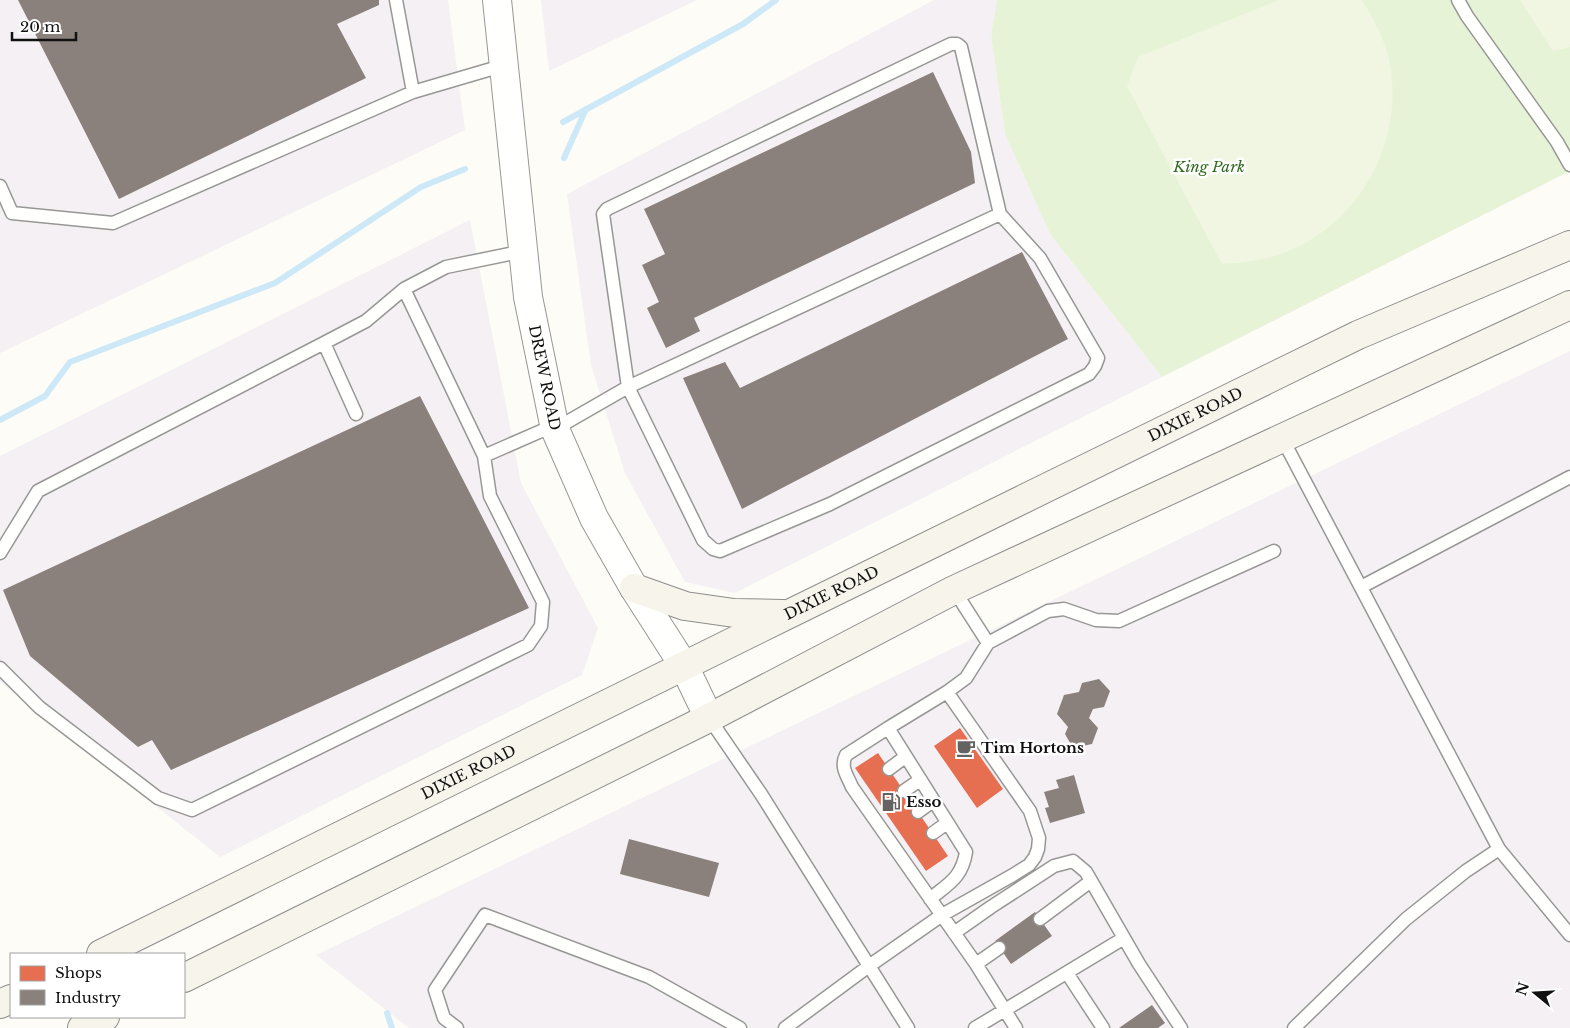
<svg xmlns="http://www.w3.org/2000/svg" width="1570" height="1028" font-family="'Libre Baskerville',serif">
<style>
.industrial{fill:#f5f0f3}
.green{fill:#e7f3d7}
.pitch{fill:#f0f6e1}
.shops{fill:#e76f51}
.industry{fill:#8a817c}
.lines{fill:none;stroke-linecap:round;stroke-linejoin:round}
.stream{stroke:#cde8f7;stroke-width:6}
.service-casing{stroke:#979795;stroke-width:15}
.tertiary-casing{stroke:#979795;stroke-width:30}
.secondary-casing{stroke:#8e8d8b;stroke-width:30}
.service{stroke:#fffffe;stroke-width:12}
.tertiary{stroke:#fffffe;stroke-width:28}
.secondary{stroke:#f6f4eb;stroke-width:28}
.labels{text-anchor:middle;stroke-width:5;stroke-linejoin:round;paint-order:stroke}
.park-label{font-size:15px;font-style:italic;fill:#2f6b1f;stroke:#fff}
.street-label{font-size:15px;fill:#111;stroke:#fff}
.poi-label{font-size:15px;font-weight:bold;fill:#111;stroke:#fff;text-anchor:start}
</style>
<rect width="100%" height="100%" fill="#fdfcf7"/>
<path class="industrial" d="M0,0H448L465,130L0,353Z
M541,0H697L549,71Z
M934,0H997L991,35L1005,134L1050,234L1162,377L735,593L685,582L625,473L591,365L567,194Z
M470,220L521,483L598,628L582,675L220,857L0,682V456Z
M1570,351V1028H409L316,955Z"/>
<path class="green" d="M997,0H1570V171L1162,377L1050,234L1005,134L991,35Z"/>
<path class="pitch" d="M1279,0H1362C1371,15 1380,30 1386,48C1411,132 1362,228 1278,255C1260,261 1241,263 1222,264L1127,86L1138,57Z
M1520,0H1570V47L1553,51Z"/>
<path class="shops" d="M960,728L1003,789L977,808L934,746Z
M878,753L948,856L926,871L855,768Z"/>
<path class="industry" d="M18,0H379V5L337,24L366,78L119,199Z
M933,72L971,152L975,183L694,318L700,331L666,348L647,308L659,302L642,265L665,254L644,209Z
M1022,252L1068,339L742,509L683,378L725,362L740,388Z
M420,396L529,608L171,770L152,740L138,747L30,656L3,590Z
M1099,679L1110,691L1104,707L1093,709L1089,718L1098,728L1092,744L1073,748L1065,734L1068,727L1057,714L1064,695L1079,692L1082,683Z
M1074,775L1085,813L1050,823L1045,808L1049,807L1044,792L1059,788L1056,780Z
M629,839L719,863L709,897L620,874Z
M1035,912L1052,936L1011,964L995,941Z
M1152,1005L1165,1023L1158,1028H1119Z"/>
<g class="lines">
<path class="stream" d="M563,122L743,24L776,0
M564,158L586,109
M0,420L45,396L70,362L275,283L421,187L465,169
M387,1013L392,1028"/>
<g class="service-casing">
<path id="service" d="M396,0L413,92
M1458,0L1467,16L1557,142L1570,165
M0,186L12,213L113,223L413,92L505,65
M524,251L446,267L404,289L484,456L555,425
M356,414L324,343L366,321L404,289
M555,429L628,387L603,214L607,209L951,44H957L961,47L1000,214L1040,258L1098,358L1095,366L1089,374L830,504L720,551L713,549L703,540L628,387L1000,214
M1282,438L1499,849L1570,935
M0,553L38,491L324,343
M1361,587L1570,477
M988,643L1048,611L1064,609L1096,620L1119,621L1274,551
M0,668L39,707L158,798L192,810L528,645L541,626L543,602L490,496L484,456
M709,718L761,794L908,1028
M888,728L846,755C840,767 847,775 852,787L976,964L1016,1028
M889,769L905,757
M904,791L920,780
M918,812L933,801
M933,833L947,823
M930,899C948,884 962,878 966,852L888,728L947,692L966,678L988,643L954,590
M1040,919L1091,881
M954,933L991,907L1054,866L1073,861L1086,872L1124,938
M976,964L999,948
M1067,973L1103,1028
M457,1028L444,1018L435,990L485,915L649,977L740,1028
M785,1028L869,966L942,915L1013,875L1029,865L1035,857L1038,849L1039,838L1030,811L947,692
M975,1028L1124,938L1139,964L1181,1028
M1294,1028L1406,919L1466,871L1499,849"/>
</g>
<g class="tertiary-casing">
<g id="tertiary">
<path id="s1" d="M497,0L528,297L555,429L594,518L634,588L684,666L709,718"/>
</g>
</g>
<g class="secondary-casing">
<g id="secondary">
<path d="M634,588L685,606L734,613L783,614"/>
<path id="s2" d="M101,954L787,615L1358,335L1570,245"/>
<path d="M184,978L709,718L954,590L1570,305"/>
<path d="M0,1004L11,999"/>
<path d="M82,1028L105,1017"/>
</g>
</g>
<use href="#service" class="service"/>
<use href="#tertiary" class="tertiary"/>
<use href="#secondary" class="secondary"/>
</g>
<defs>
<g id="cafe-bare" transform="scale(1.5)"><path d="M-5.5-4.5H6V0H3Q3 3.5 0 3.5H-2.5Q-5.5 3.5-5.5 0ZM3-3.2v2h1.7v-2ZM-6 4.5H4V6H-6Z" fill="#646362" stroke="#fff" stroke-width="2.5" paint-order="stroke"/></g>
<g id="fuel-bare" transform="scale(1.5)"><path d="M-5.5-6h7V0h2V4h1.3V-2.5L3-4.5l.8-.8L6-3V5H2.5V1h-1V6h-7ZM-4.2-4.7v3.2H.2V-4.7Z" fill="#646362" stroke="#fff" stroke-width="2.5" paint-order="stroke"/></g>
</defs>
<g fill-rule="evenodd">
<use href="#cafe-bare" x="966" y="748"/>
<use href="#fuel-bare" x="891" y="802"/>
</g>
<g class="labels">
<g class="park-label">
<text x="1209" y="172">King Park</text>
</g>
<g class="street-label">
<text dy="5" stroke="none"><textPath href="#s1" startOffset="381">DREW ROAD</textPath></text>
<text dy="5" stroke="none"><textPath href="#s2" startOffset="1220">DIXIE ROAD</textPath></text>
<text dy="5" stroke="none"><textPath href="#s2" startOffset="815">DIXIE ROAD</textPath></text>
<text dy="5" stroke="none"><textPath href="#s2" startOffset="410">DIXIE ROAD</textPath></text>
</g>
<g class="poi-label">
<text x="981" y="753">Tim Hortons</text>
<text x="906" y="807">Esso</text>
</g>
</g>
<rect x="10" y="953" width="175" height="65" fill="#ffffff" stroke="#a0a0a0"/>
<rect x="20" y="966" width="25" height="15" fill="#e76f51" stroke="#a0a0a0"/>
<text x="55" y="978" font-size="15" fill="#111111">Shops</text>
<rect x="20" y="990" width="25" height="15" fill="#8a817c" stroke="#a0a0a0"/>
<text x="55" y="1003" font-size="15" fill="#111111">Industry</text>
<g transform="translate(1535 993) rotate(288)" stroke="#ffffff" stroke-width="4" paint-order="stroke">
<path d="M0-4L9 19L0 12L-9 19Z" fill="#111111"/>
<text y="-8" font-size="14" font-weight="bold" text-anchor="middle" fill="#111111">N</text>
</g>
<path d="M12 32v8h64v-8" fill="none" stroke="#111111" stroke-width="2.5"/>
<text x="20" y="32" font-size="15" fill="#111111" stroke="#ffffff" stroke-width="4" paint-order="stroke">20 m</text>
</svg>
